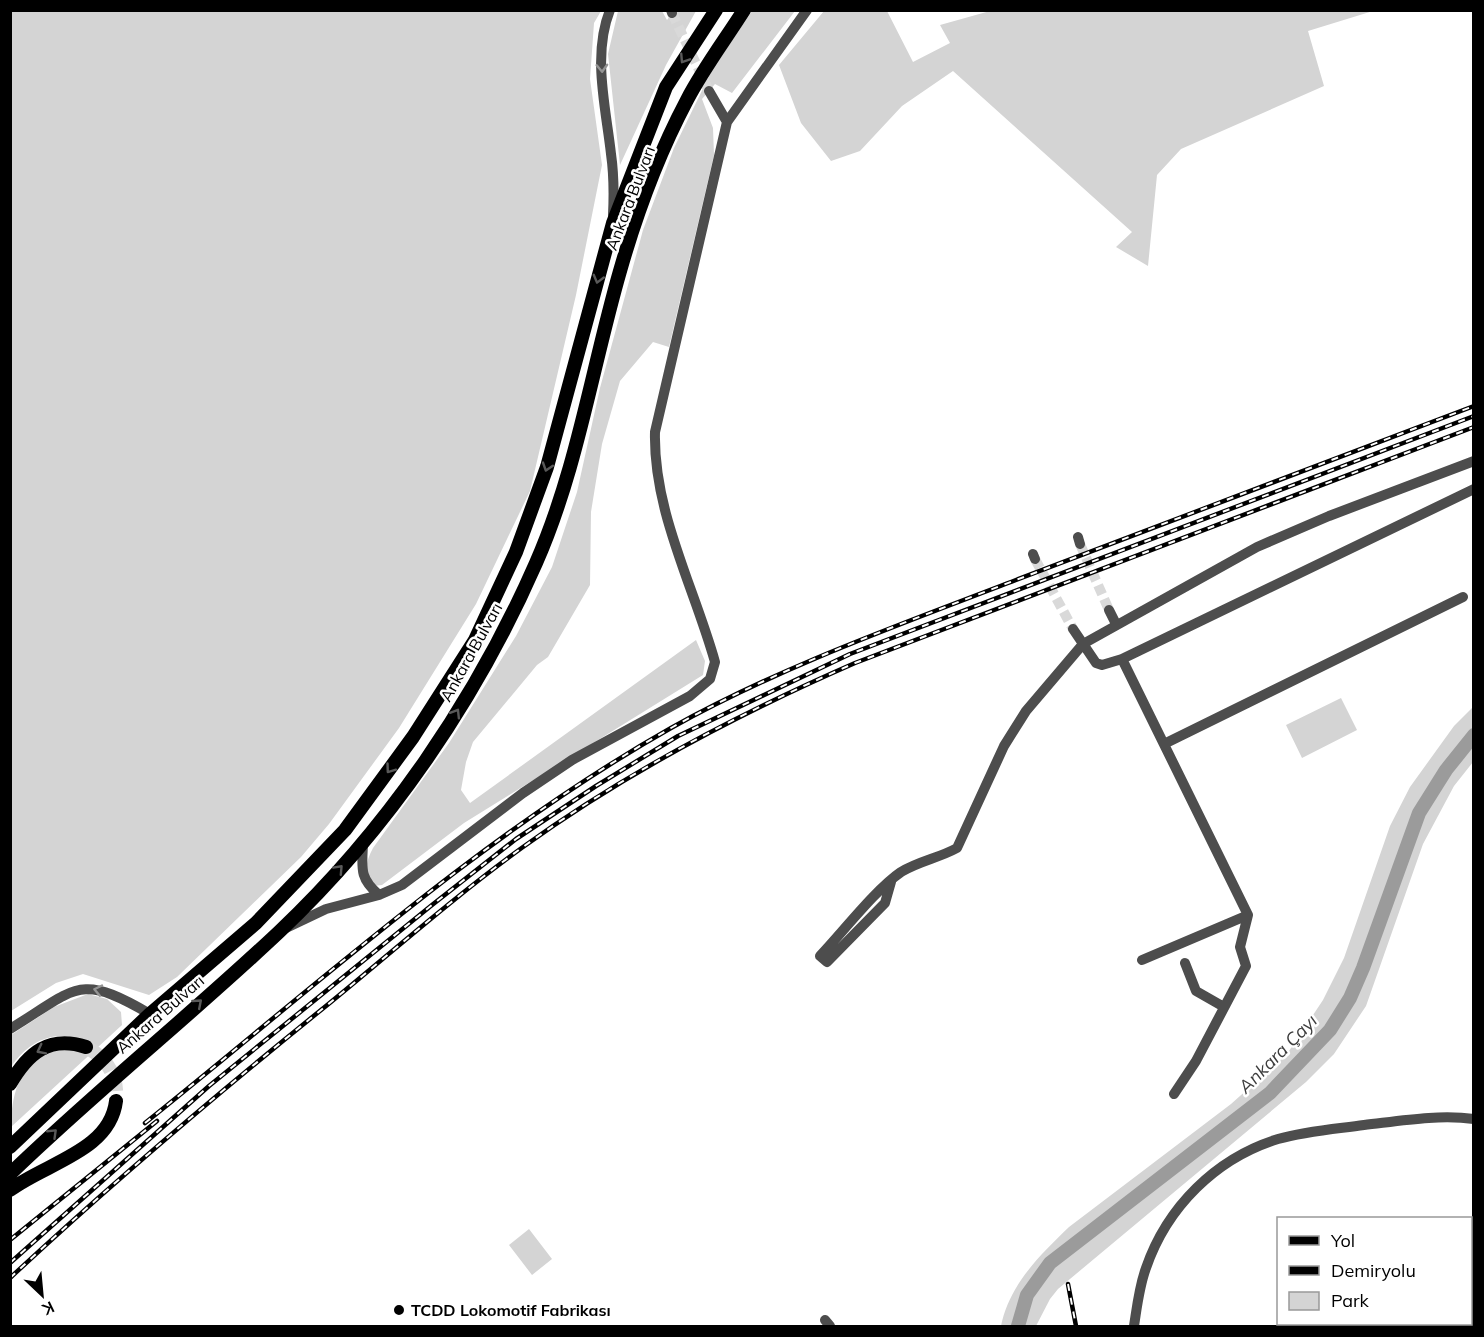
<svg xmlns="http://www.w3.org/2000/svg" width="1484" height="1337" font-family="Mulish,sans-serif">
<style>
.green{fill:#d4d4d4}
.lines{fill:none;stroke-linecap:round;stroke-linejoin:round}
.river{stroke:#9b9b9b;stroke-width:14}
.minor-tunnel{stroke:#d9d9d9;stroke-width:10;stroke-dasharray:10 5;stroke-linecap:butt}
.major-tunnel{stroke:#d9d9d9;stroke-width:14;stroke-dasharray:14 7;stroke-linecap:butt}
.minor{stroke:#4d4d4d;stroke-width:10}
.major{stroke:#000;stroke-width:14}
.rail-casing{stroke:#000;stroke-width:4.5}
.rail{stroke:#fff;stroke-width:2;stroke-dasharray:7;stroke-linecap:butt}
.oneway{stroke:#595959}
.oneway2{stroke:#949494}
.poi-dot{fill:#000;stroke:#fff;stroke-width:2}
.labels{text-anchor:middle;stroke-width:5;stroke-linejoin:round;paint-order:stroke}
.street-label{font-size:16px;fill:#000;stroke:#fff}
.poi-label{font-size:16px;font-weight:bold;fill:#000;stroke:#fff;text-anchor:start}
.water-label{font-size:18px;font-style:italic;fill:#3c3c3c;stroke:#fff}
</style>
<rect width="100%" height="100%" fill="#fff"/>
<path class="green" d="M11,10L601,11L594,23L590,79L602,165L576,295L530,491L476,604L399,728L329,824L301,857L177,977L149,995L83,974L56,983L11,1011Z
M618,11H662L667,20L674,11H696L666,65L620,165L608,54Z
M752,11H795L732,93L715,84L702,99L713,128L714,155L669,347L653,342L620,381L602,444L591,512L590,585L548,657L537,665L473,742L466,762L461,790L470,803L696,640L705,661L703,675L464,823L382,885L373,886C363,874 366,861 373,848L449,743L516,636L552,567L577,492L600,388L643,230L674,148L712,70Z
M824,11H887L913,62L950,43L940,25L990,11H1373L1308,31L1324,86L1181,149L1157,175L1148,266L1116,247L1132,232L953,71L902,106L860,151L831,161L801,123L779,65Z
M1341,698L1357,730L1302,758L1286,725Z
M1473,707V762L1454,786L1423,844L1366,1006L1334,1054L1306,1082L1058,1289L1050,1299L1036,1326H1001C1009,1285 1040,1255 1069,1227L1231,1104L1287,1054L1323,1000L1344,958L1390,826L1410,787L1454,726Z
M88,994L107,999L121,1012L122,1025L11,1127C11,1104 16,1074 36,1059C50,1049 70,1049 85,1041C55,1028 28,1041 11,1067V1035L54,1007Z
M529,1229L552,1259L532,1275L509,1245Z"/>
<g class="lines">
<path class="river" d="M1018,1326L1027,1295L1050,1263L1270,1093L1330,1030L1350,998L1363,968L1419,813L1446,770L1474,735"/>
<path class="minor-tunnel" d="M672,13L709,91
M1080,544L1109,610
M1035,559L1073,629"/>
<path class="major-tunnel" d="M86,1047C108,1059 118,1076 116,1101"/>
<path class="minor" d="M610,10C592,55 606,108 611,154C614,175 614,195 613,215
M671,10L672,13
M709,91L727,122
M1078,537L1080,544
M1033,554L1035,559
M1109,610L1116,624
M1073,629L1096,663L1102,665L1122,659
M1164,744L1463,597
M363,844C362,868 359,878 379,895
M891,882L885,903L827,962L820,956C842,933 876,889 901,872C919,861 939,858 957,848L1004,746L1026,711L1083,644L1257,547L1329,516L1474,461
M286,928L326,909L379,895L402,885L523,793L572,760L690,696L710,679L715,662C694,587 653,511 655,432L727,122L807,10
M1142,960L1248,915
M1185,963L1196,991L1224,1007
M10,1029C77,988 78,972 150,1014
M1174,1094L1196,1061L1246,966L1240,947L1248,915L1122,659L1474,489
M825,1320L830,1326
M1134,1326C1137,1307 1139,1287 1146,1268C1167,1207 1216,1158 1278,1139C1306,1131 1335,1129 1364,1125C1399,1121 1439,1114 1474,1119"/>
<path class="major" d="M10,1084C28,1053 49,1035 86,1047
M10,1147L150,1014L256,923L345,830L413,737L475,640L516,552L547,467L613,223L666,87L716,10
M10,1174C97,1090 191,1015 279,932C387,830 476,700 536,563C577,470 592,368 620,271C636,215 660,151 687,100C703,69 725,40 744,10
M10,1190C46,1163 110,1151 116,1101"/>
<g class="rail-casing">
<path id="rail" d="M145,1123C315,987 480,836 671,728C780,667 899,625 1016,580C1168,522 1321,464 1474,406
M10,1240L157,1121
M10,1263L209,1086L432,905L516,839L596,786L678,736L850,654L1474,416
M10,1278C112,1183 218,1093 326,1006C391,953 455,896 523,847C627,772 738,714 855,663L1474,427
M1068,1284L1076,1326"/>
</g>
<use href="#rail" class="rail"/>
</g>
<defs><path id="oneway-chevron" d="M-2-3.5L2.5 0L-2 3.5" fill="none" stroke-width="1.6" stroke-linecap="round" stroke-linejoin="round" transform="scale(1.5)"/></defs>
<g class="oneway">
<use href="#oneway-chevron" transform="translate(684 59) rotate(123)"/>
<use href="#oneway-chevron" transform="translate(598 279) rotate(105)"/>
<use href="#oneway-chevron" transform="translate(547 467) rotate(108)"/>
<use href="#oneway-chevron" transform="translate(456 713) rotate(-58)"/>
<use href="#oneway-chevron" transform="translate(390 769) rotate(126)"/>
<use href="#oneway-chevron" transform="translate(339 869) rotate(-47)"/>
<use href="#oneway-chevron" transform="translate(198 1003) rotate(-41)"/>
<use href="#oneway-chevron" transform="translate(41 1050) rotate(153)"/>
<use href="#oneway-chevron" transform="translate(53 1133) rotate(-44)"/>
</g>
<g class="oneway2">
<use href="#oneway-chevron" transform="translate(602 68) rotate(88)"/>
<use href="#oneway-chevron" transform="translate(98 990) rotate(-168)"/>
</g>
<circle class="poi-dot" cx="399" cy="1310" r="6"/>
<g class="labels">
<g class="street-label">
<text transform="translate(630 198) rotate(-69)" y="6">Ankara Bulvarı</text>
<text transform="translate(471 652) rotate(-61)" y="6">Ankara Bulvarı</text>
<text transform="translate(160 1014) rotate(-41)" y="6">Ankara Bulvarı</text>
</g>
<g class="poi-label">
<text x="411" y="1316">TCDD Lokomotif Fabrikası</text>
</g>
<g class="water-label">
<text transform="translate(1278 1054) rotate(-45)" y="6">Ankara Çayı</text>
</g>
</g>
<rect width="1484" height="1337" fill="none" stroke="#000000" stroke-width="24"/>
<rect x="1277" y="1217" width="195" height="108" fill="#ffffff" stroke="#999999" stroke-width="1.5"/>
<rect x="1289" y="1236" width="30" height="9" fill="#000000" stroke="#999999" stroke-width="1.5"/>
<text x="1331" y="1247" font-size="18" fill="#000000">Yol</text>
<rect x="1289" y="1266" width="30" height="9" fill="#000000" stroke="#999999" stroke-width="1.5"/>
<text x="1331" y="1277" font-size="18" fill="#000000">Demiryolu</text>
<rect x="1289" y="1292" width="30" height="18" fill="#d4d4d4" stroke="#999999" stroke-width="1.5"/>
<text x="1331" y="1307" font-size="18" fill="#000000">Park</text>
<g transform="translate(42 1295) rotate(154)" stroke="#ffffff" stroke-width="4.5" paint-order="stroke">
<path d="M0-4.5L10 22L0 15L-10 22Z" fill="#000000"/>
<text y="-9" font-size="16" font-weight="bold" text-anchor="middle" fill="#000000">K</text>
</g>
</svg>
